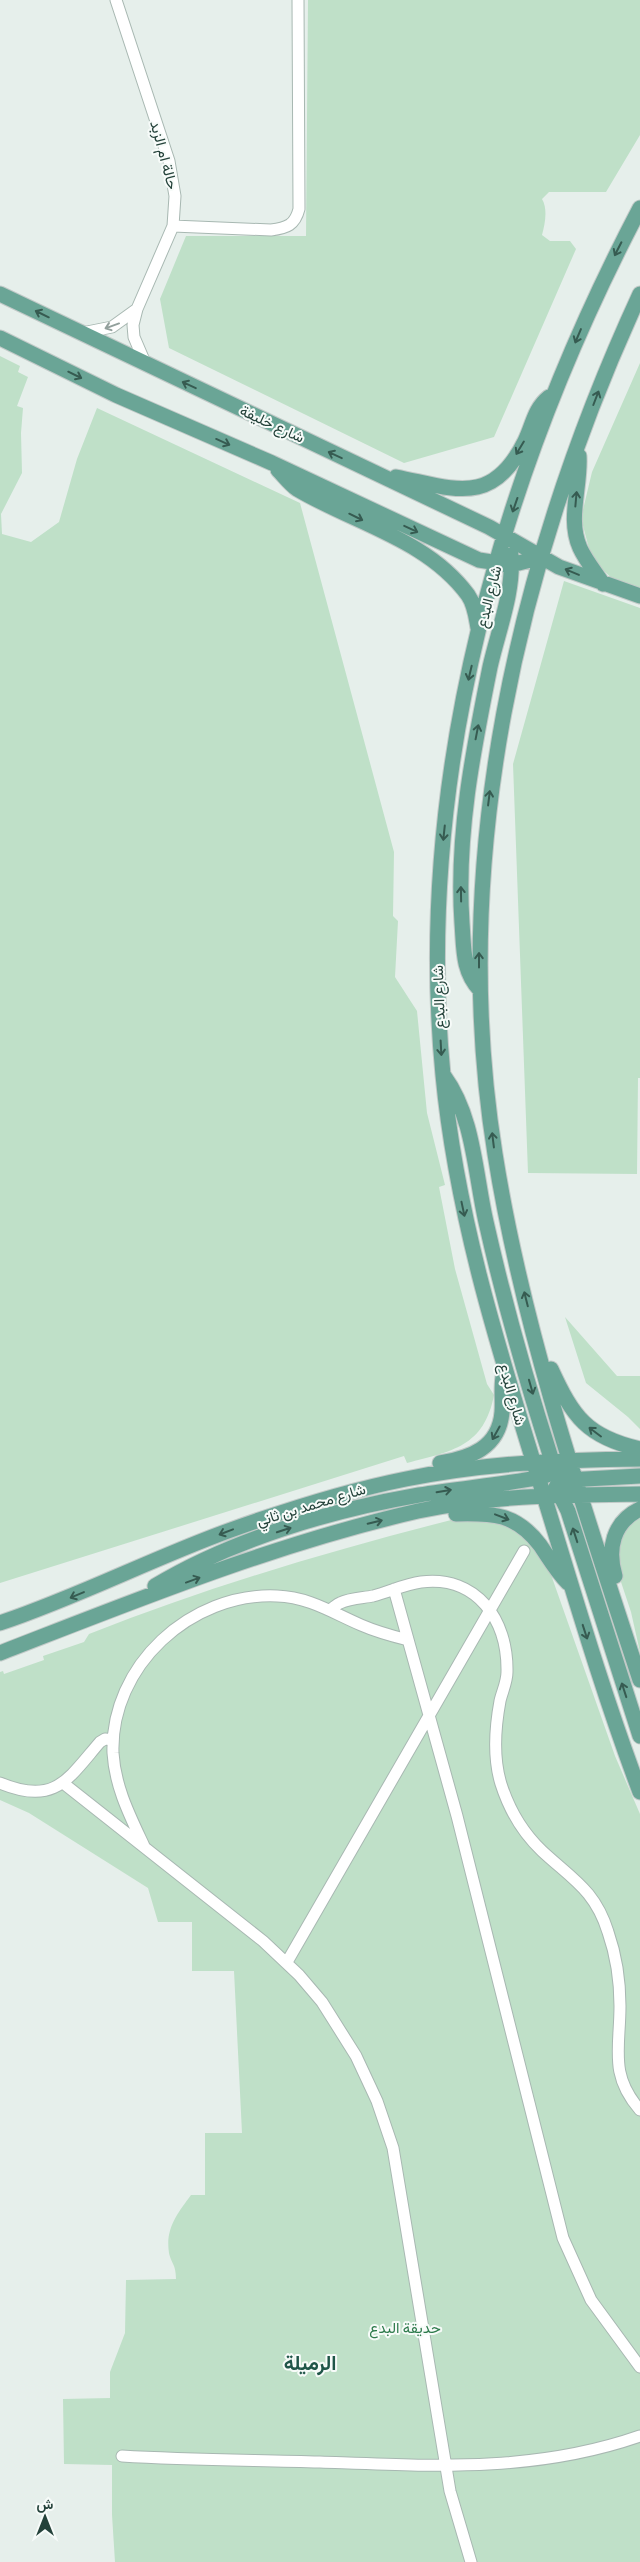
<svg xmlns="http://www.w3.org/2000/svg" width="640" height="2562" font-family="Signika,Vazirmatn,sans-serif">
<style>
.green{fill:#bfe0c8}
.lines{fill:none;stroke-linecap:round;stroke-linejoin:round}
.minor-casing{stroke:#a8b8b2;stroke-width:13}
.major-casing{stroke:#c2cac8;stroke-width:17}
.minor{stroke:#fff;stroke-width:11}
.major{stroke:#6aa596;stroke-width:15}
.oneway{stroke:#365b51}
.oneway2{stroke:#92a09c}
.labels{text-anchor:middle;stroke-width:4;stroke-linejoin:round;paint-order:stroke}
.street-label{font-size:15px;fill:#24423a;stroke:#f7fbf9}
.park-label{font-size:15px;fill:#2d7a4b;stroke:#f7fbf9}
.district-label{font-size:20px;font-weight:bold;fill:#1f5548;stroke:#f7fbf9}
</style>
<rect width="100%" height="100%" fill="#e6efeb"/>
<path class="green" d="M308,0H640V135L606,192H549L542,199C548,209 545,224 542,235L550,241H570L576,249L494,437L404,463L169,348L160,299L186,236H306Z
M0,356L20,366L18,372L28,377L17,406L23,408L21,433L22,473L1,514L2,534L31,542L59,522L77,459L97,408L300,503L394,852L393,916L398,921L395,977L417,1011L427,1113L445,1185L439,1187L455,1269L487,1384L494,1395C484,1447 452,1451 407,1463L404,1456L0,1583Z
M640,363V589L616,582L592,560L581,518L592,472Z
M564,581L640,608V1078H638L637,1174L528,1173L513,764Z
M565,1317L617,1376H640V1429L628,1417L586,1383Z
M640,1513V1652L631,1612L617,1570L615,1550L630,1520Z
M480,1517L518,1530L549,1569L615,1756L640,1814V2562H115L112,2515V2465L64,2464L63,2399L110,2398V2372L125,2333L126,2280L176,2279C176,2264 171,2263 169,2253C165,2228 178,2213 191,2195H205V2133H242L234,1971H192V1922H158L148,1888L29,1813L0,1800V1672L3,1671L4,1674L44,1660L43,1656L84,1642L89,1634C210,1586 333,1550 459,1518Z"/>
<g class="lines">
<g class="minor-casing">
<path id="minor" d="M116,0L169,161L175,196L173,226L137,309L133,325L134,337L146,365
M173,226L271,230C287,228 295,225 299,209L298,0
M82,333L112,327L137,309
M394,1589L457,1816L563,2238L591,2300L640,2367
M331,1609C334,1607 337,1604 340,1603C350,1598 363,1598 373,1596C389,1592 405,1584 421,1582C477,1575 508,1620 507,1672C507,1682 502,1692 500,1701C495,1728 493,1758 501,1784C509,1809 523,1833 542,1851C572,1879 595,1890 608,1932C616,1955 620,1982 620,2006C620,2048 609,2075 640,2110
M0,1783C55,1806 68,1779 100,1742L105,1739L113,1740
M63,1783L263,1941L299,1975L322,2002L356,2056L377,2101L393,2148L450,2491L471,2562
M144,1846C130,1816 115,1787 113,1753C110,1666 191,1592 277,1596C309,1597 333,1613 361,1625C377,1632 392,1636 408,1640
M287,1962L524,1551
M122,2456C188,2460 254,2460 320,2462C430,2466 534,2473 640,2436"/>
</g>
<g class="major-casing">
<path id="major" d="M640,208C502,471 414,776 443,1075C457,1224 504,1366 548,1509C577,1604 605,1699 640,1792
M0,294L489,527L559,567L640,596
M640,294C517,561 448,860 495,1154C523,1331 584,1509 640,1680
M0,338L116,395L272,463L479,560L511,565L542,557
M579,456C581,486 567,519 580,548C586,561 596,573 603,584
M278,470C284,476 290,484 297,489C354,523 427,539 468,595C475,605 476,617 478,628
M396,477C453,488 492,508 525,441C533,425 534,409 549,397
M480,990C462,971 464,948 462,923C456,836 473,751 490,667C498,631 514,592 511,555
M444,1076C474,1117 475,1174 486,1222C504,1302 527,1383 552,1461L565,1484L581,1494
M551,1369C573,1417 587,1437 640,1449
M440,1463C470,1458 499,1448 502,1412C503,1400 501,1389 503,1377
M567,1480L640,1476
M556,1487L568,1511L640,1736
M456,1514C492,1513 516,1513 540,1545C549,1558 556,1571 568,1583
M615,1576C607,1549 613,1522 640,1509
M155,1586C231,1540 331,1510 419,1495C460,1488 502,1485 542,1477L561,1469L570,1460
M0,1623C78,1597 151,1559 228,1531C286,1510 346,1491 406,1479C483,1463 562,1460 640,1459
M0,1653C137,1600 274,1544 418,1511C491,1495 566,1495 640,1494"/>
</g>
<use href="#minor" class="minor"/>
<use href="#major" class="major"/>
</g>
<defs><path id="oneway-shaft" d="M-6 0H5M1.5-3L5.5 0L1.5 3" fill="none" stroke-width="1.6" stroke-linecap="round" stroke-linejoin="round" transform="scale(1.25)"/></defs>
<g class="oneway">
<use href="#oneway-shaft" transform="translate(618 249) rotate(117)"/>
<use href="#oneway-shaft" transform="translate(42 314) rotate(-154)"/>
<use href="#oneway-shaft" transform="translate(578 336) rotate(113)"/>
<use href="#oneway-shaft" transform="translate(75 375) rotate(26)"/>
<use href="#oneway-shaft" transform="translate(189 385) rotate(-155)"/>
<use href="#oneway-shaft" transform="translate(596 398) rotate(-69)"/>
<use href="#oneway-shaft" transform="translate(223 442) rotate(24)"/>
<use href="#oneway-shaft" transform="translate(520 448) rotate(121)"/>
<use href="#oneway-shaft" transform="translate(335 455) rotate(-155)"/>
<use href="#oneway-shaft" transform="translate(576 499) rotate(-85)"/>
<use href="#oneway-shaft" transform="translate(515 505) rotate(109)"/>
<use href="#oneway-shaft" transform="translate(356 517) rotate(26)"/>
<use href="#oneway-shaft" transform="translate(411 529) rotate(25)"/>
<use href="#oneway-shaft" transform="translate(572 572) rotate(-157)"/>
<use href="#oneway-shaft" transform="translate(470 673) rotate(103)"/>
<use href="#oneway-shaft" transform="translate(477 732) rotate(-79)"/>
<use href="#oneway-shaft" transform="translate(489 798) rotate(-83)"/>
<use href="#oneway-shaft" transform="translate(444 833) rotate(96)"/>
<use href="#oneway-shaft" transform="translate(461 894) rotate(-91)"/>
<use href="#oneway-shaft" transform="translate(479 960) rotate(-90)"/>
<use href="#oneway-shaft" transform="translate(441 1048) rotate(87)"/>
<use href="#oneway-shaft" transform="translate(493 1140) rotate(-97)"/>
<use href="#oneway-shaft" transform="translate(463 1209) rotate(78)"/>
<use href="#oneway-shaft" transform="translate(526 1299) rotate(-104)"/>
<use href="#oneway-shaft" transform="translate(531 1387) rotate(74)"/>
<use href="#oneway-shaft" transform="translate(595 1432) rotate(-143)"/>
<use href="#oneway-shaft" transform="translate(496 1433) rotate(119)"/>
<use href="#oneway-shaft" transform="translate(444 1491) rotate(-9)"/>
<use href="#oneway-shaft" transform="translate(502 1517) rotate(21)"/>
<use href="#oneway-shaft" transform="translate(375 1522) rotate(-13)"/>
<use href="#oneway-shaft" transform="translate(284 1530) rotate(-18)"/>
<use href="#oneway-shaft" transform="translate(226 1532) rotate(159)"/>
<use href="#oneway-shaft" transform="translate(575 1535) rotate(-108)"/>
<use href="#oneway-shaft" transform="translate(193 1580) rotate(-20)"/>
<use href="#oneway-shaft" transform="translate(77 1595) rotate(157)"/>
<use href="#oneway-shaft" transform="translate(585 1632) rotate(72)"/>
<use href="#oneway-shaft" transform="translate(624 1690) rotate(-108)"/>
</g>
<use class="oneway2" href="#oneway-shaft" transform="translate(112 326) rotate(160)"/>
<g class="labels">
<g class="street-label">
<text transform="translate(164 155) rotate(75)" y="5">حالة ام الزبد</text>
<text transform="translate(272 424) rotate(25)" y="5">شارع خليفة</text>
<text transform="translate(489 597) rotate(-76)" y="5">شارع البدع</text>
<text transform="translate(439 997) rotate(-92)" y="5">شارع البدع</text>
<text transform="translate(512 1394) rotate(74)" y="5">شارع البدع</text>
<text transform="translate(311 1505) rotate(-17)" y="5">شارع محمد بن ثاني</text>
</g>
<g class="park-label">
<text x="405" y="2333">حديقة البدع</text>
</g>
<g class="district-label">
<text x="310" y="2370">الرميلة</text>
</g>
</g>
<g transform="translate(45 2517)" stroke="#f7fbf9" stroke-width="4" paint-order="stroke">
<path d="M0-4L9 19L0 12L-9 19Z" fill="#24423a"/>
<text y="-8" font-size="14" font-weight="bold" text-anchor="middle" fill="#24423a">ش</text>
</g>
</svg>
